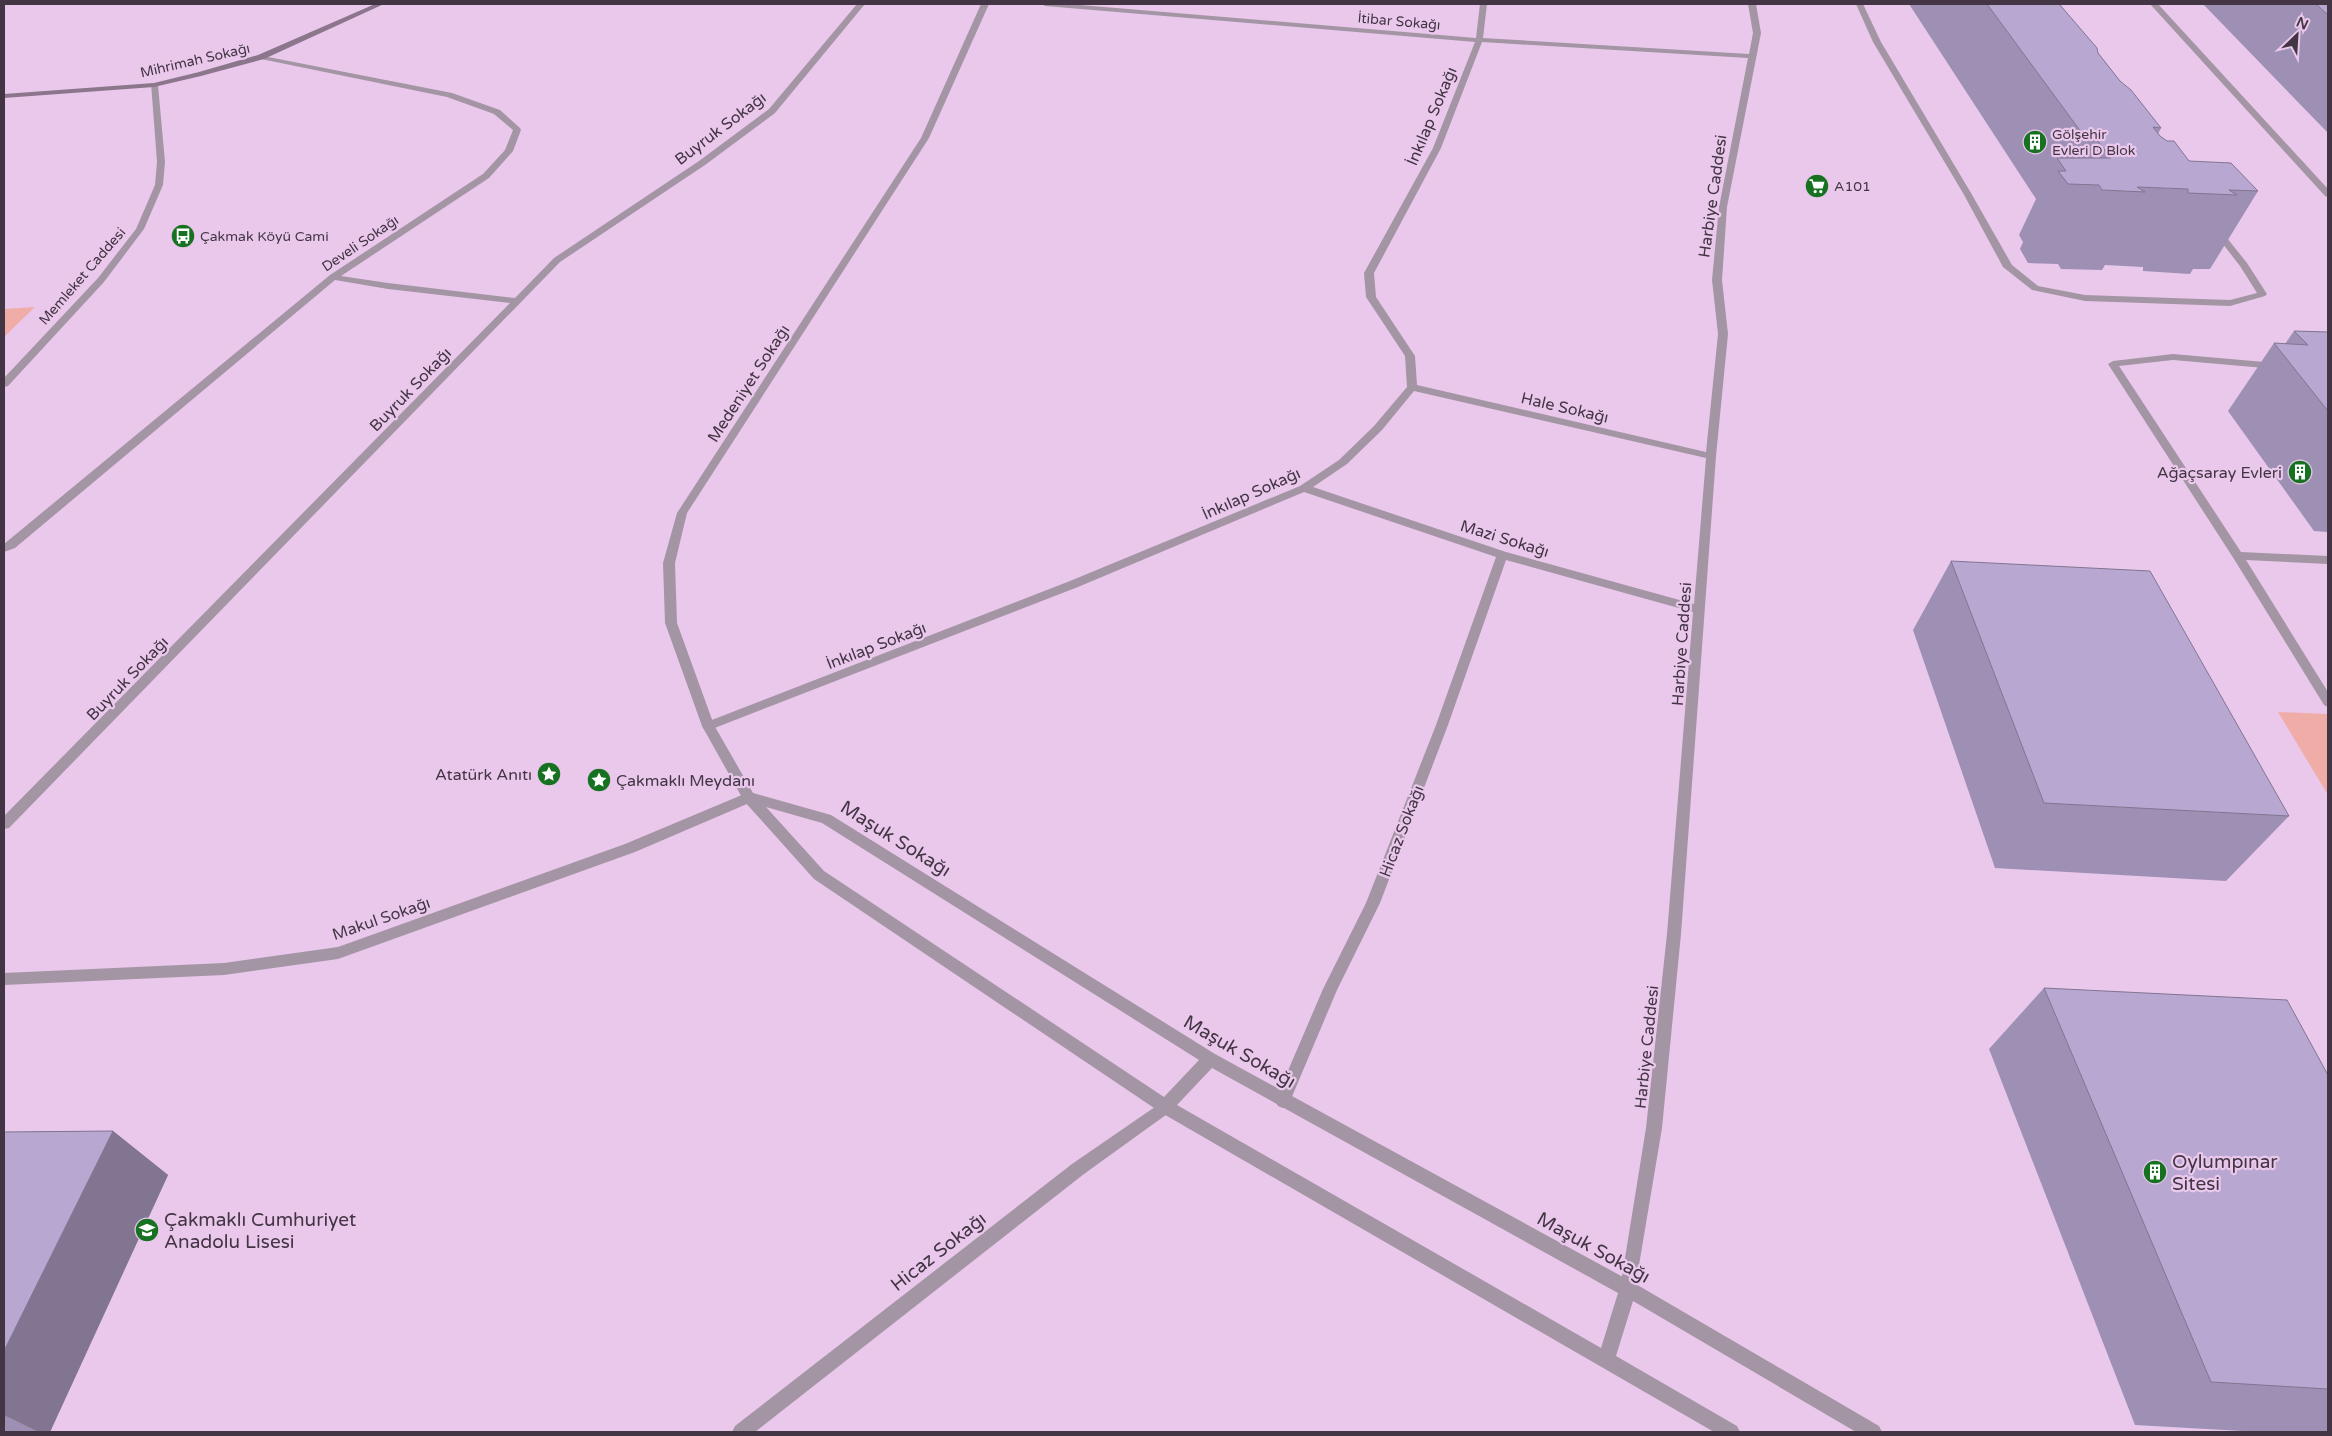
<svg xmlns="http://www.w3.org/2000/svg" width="2332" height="1436" font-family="'Varela Round',sans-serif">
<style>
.green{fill:#f0aca7}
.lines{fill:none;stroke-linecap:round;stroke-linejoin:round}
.service{fill:#a495a4;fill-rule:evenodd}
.pedestrian{fill:#a495a4;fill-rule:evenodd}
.minor{fill:#a495a4;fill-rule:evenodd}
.tertiary{fill:#a495a4;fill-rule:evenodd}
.secondary{fill:#8b768c;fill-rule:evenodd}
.wall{fill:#9e90b4}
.shaded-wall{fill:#817592}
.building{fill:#b8a7d1;stroke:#817592}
.labels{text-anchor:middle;stroke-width:4.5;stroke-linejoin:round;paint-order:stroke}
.far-street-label{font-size:14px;fill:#433544;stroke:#eac8ec}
.far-poi-label{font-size:14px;fill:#433544;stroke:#eac8ec;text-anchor:start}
.street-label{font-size:16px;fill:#433544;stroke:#eac8ec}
.poi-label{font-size:16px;fill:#433544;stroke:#eac8ec;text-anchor:end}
.near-street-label{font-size:19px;fill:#433544;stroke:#eac8ec}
.near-poi-label{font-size:19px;fill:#433544;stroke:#eac8ec;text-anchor:start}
</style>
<rect width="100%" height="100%" fill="#eac8ec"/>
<path class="green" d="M35,307L4,337V309Z
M2278,712L2328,714V795Z"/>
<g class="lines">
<path class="service" d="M1856,4H1863L1881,42L1971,193L2012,265L2038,286L2085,295L2230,300L2257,293L2240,266L2212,230L2216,227L2219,228L2247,263L2267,294L2265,296L2230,306L2085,301L2032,290L2003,267L1963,193L1873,42Z
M2150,4H2158L2328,189V197L2325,196Z"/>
<path class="pedestrian" d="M2173,354L2276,363L2281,366L2276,369L2173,360L2119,366L2241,552L2328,556V564L2246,560L2328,692V707L2324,705L2234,559L2108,364L2113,361Z"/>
<path class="minor" d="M857,4H865L775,113L705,165L560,262L9,828L4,829V816L510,303L388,289L335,280L15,548L4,552V544L330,275L483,174L505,150L513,130L494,114L447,97L261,59L257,57L258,55L452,93L500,110L520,128L521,130L513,151L489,178L341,276L388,283L515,298L554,258L699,161L769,109Z
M1042,4H1068L1476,38L1480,4H1487L1483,38L1749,54L1753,33L1748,4H1756L1761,33L1727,207L1722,280L1728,334L1716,456L1681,934L1662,1128L1634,1295L1628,1297L1622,1295L1620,1289L1646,1128L1667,934L1693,612L1506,560L1448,725L1380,903L1337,990L1288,1106L1283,1108L1278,1106L1275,1101L1323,989L1366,903L1436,725L1496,557L1304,492L1078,587L712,729H704L702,726L704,723L1070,581L1300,486L1339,460L1374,426L1407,387L1405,356L1366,297L1364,273L1433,148L1475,42L1045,6ZM1482,42L1748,58L1719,207L1712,280L1718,334L1706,452L1417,385L1415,356L1376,297L1374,273L1441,148ZM1414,391L1706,458L1694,604L1506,552L1313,487L1347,464L1382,430Z
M749,792L754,793L756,797L754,801L635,852L338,959L224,975L4,985V973L224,963L338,947L625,844Z
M1165,1100L1170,1102L1173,1107L1170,1112L1084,1174L755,1432H732L735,1426L1072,1164Z"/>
<path class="tertiary" d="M981,4H989L929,138L687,513L675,563L677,623L714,725L753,793L831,815L1215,1054L1634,1283L1879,1426L1882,1432H1856L1633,1301L1616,1356L1737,1426L1740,1432H1714L1160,1112L814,879L744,801L702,726L665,623L663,563L677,513L921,138ZM766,807L822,823L1199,1060L1164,1097L824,871ZM1212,1068L1618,1293L1601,1348L1177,1105Z
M151,83L158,85L165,162L163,185L144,229L104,282L8,386L4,387V378L98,278L136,229L155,185L157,162Z"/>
<path class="secondary" d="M375,4H384L264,59L201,76L154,87L4,98V94L154,83L199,72L258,55Z"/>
</g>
<path class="wall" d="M1909,4H2061L2060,5L2120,81L2161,128L2158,134L2160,136L2189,161L2258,191L2210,269H2193L2190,274L2143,271V267L2105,265L2102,270L2061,269L2058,264L2028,263L2020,249L2023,242L2019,235L2036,199Z
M2203,4H2328V133Z
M2294,331L2328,332V532L2314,531L2228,411L2274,343L2285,344Z
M1951,561L2289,816L2226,881L1995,868L1913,630Z
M2044,988L2328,1075V1432H2260L2135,1425L1989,1049Z
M113,1131L168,1175L50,1432H4V1132Z"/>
<path class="shaded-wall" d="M113,1131L168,1175L50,1432H39L4,1415V1351Z"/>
<path class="building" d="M1987,4H2060V5L2097,48L2098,53L2120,81L2131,90L2161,128L2153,127L2160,136L2167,141H2174L2189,161L2231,163L2258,191L2229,190L2237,195L2188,193V189L2137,187L2145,192L2102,190L2099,185L2068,184L2058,171H2066L2057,158H2111L2094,136H2084Z
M2316,4H2328V15Z
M2294,331L2328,332V411L2274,343L2308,345Z
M1951,561L2150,571L2289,816L2044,803Z
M2044,988L2287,1000L2328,1075V1389L2211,1382Z
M113,1131L4,1351V1132Z"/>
<defs>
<g id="building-disc" transform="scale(1.25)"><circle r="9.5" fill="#167220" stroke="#eac8ec"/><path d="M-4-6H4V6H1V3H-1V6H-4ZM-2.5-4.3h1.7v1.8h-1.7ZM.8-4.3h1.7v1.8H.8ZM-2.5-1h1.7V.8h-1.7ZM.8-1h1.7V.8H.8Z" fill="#fff"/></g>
<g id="supermarket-disc" transform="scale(1.25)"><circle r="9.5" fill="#167220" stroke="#eac8ec"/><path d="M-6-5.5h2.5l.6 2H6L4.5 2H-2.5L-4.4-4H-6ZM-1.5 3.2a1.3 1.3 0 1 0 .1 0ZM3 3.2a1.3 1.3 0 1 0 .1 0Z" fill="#fff"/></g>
<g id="bus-disc" transform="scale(1.25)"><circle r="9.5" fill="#167220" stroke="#eac8ec"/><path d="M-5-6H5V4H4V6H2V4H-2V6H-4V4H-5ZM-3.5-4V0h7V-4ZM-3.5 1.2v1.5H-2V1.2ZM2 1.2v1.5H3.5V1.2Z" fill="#fff"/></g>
<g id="sight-disc" transform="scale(1.25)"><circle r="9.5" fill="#167220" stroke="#eac8ec"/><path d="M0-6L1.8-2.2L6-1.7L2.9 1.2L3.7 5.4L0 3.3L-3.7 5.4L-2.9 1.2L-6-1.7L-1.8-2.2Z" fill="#fff"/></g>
<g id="school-disc" transform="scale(1.25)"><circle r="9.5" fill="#167220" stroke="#eac8ec"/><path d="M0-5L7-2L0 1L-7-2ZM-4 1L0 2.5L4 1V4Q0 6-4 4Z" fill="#fff"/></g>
</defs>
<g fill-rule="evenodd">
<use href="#building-disc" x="2035" y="142"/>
<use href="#supermarket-disc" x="1817" y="186"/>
<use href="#bus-disc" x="183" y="236"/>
<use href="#building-disc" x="2300" y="472"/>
<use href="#sight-disc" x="549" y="774"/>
<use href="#sight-disc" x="599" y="780"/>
<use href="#building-disc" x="2155" y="1172"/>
<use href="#school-disc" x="147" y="1230"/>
</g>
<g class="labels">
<g class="far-street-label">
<text transform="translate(1399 21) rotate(5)" y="5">İtibar Sokağı</text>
<text transform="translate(195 60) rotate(-13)" y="5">Mihrimah Sokağı</text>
<text transform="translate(360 243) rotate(-34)" y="5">Develi Sokağı</text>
<text transform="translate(82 276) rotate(-49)" y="5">Memleket Caddesi</text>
</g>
<g class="far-poi-label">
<text x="2052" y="139">Gölşehir<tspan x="2052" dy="16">Evleri D Blok</tspan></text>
<text x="1834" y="191">A101</text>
<text x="200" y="241">Çakmak Köyü Cami</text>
</g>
<g class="street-label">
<text transform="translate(1431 116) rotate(-67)" y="6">İnkılap Sokağı</text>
<text transform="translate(720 128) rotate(-37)" y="6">Buyruk Sokağı</text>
<text transform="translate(1712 196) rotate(-82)" y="6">Harbiye Caddesi</text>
<text transform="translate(748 383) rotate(-57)" y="6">Medeniyet Sokağı</text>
<text transform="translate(410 389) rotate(-46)" y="6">Buyruk Sokağı</text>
<text transform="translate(1565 407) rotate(13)" y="6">Hale Sokağı</text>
<text transform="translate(1251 493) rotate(-24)" y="6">İnkılap Sokağı</text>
<text transform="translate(1505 538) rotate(17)" y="6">Mazi Sokağı</text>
<text transform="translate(1681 644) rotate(-86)" y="6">Harbiye Caddesi</text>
<text transform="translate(876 645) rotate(-21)" y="6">İnkılap Sokağı</text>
<text transform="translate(127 678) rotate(-46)" y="6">Buyruk Sokağı</text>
<text transform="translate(1401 831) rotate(-69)" y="6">Hicaz Sokağı</text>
<text transform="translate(381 918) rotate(-19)" y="6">Makul Sokağı</text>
<text transform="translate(1646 1047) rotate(-84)" y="6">Harbiye Caddesi</text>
</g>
<g class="poi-label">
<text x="2282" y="478">Ağaçsaray Evleri</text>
<text x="532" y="780">Atatürk Anıtı</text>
<text x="616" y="786" text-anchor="start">Çakmaklı Meydanı</text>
</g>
<g class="near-street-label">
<text transform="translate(896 838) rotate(32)" y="7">Maşuk Sokağı</text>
<text transform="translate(1240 1051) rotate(30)" y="7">Maşuk Sokağı</text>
<text transform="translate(1594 1247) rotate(29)" y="7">Maşuk Sokağı</text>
<text transform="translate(938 1251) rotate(-38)" y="7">Hicaz Sokağı</text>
</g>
<g class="near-poi-label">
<text x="2172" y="1168">Oylumpınar<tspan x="2172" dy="22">Sitesi</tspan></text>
<text x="164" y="1226">Çakmaklı Cumhuriyet<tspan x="164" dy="22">Anadolu Lisesi</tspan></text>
</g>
</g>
<rect width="2332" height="1436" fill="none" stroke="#433544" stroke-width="10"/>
<g transform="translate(2297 35) rotate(25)" stroke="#eac8ec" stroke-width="4" paint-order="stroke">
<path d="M0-4L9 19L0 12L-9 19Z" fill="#433544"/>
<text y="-8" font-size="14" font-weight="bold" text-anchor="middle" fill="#433544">N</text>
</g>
</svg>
